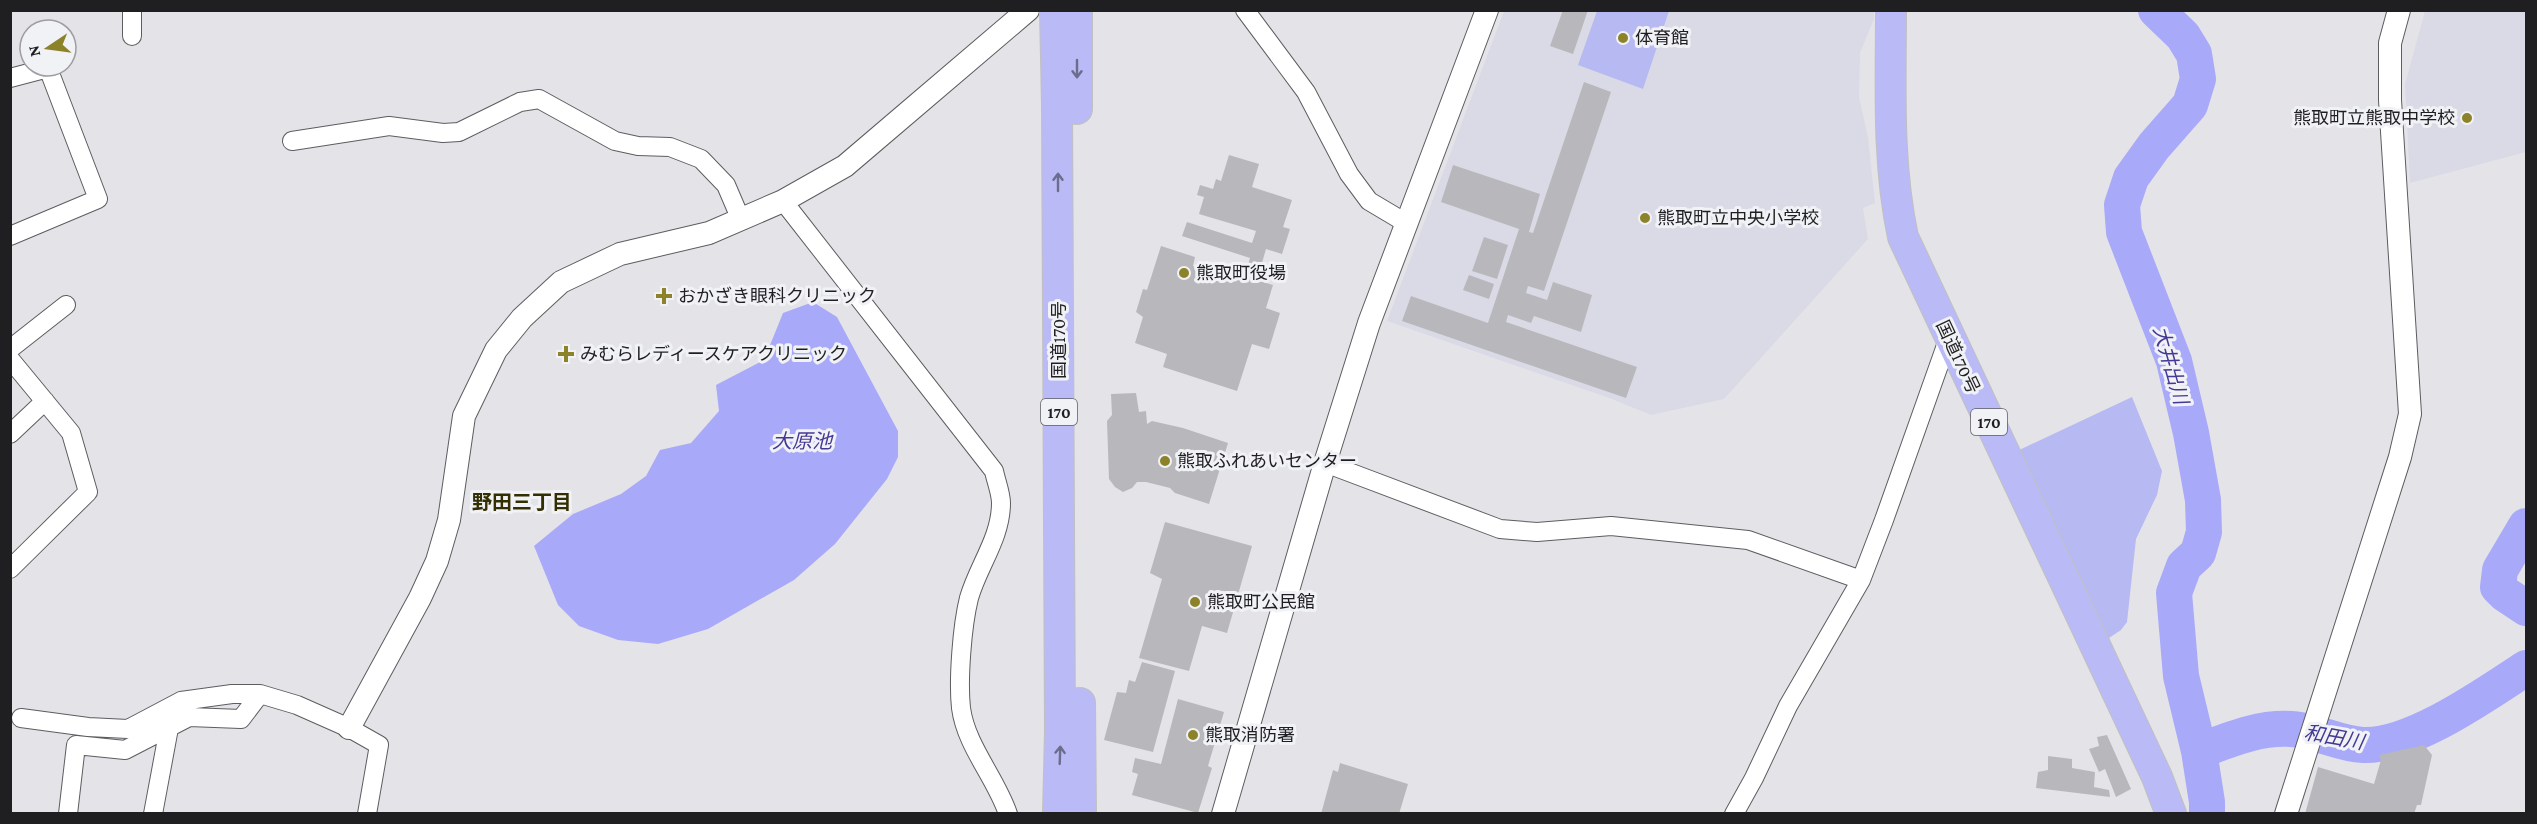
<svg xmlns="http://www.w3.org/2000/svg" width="2537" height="824" font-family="'Crimson Pro','Noto Sans JP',serif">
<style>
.built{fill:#d9dae5}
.green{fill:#b7b9f3}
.water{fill:#a9a9fa}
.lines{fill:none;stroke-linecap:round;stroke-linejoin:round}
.river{stroke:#a9a9fa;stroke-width:36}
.building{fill:#b8b8bc}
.minor-casing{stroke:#5c5d60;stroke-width:20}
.tertiary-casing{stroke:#5c5d60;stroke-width:24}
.trunk-casing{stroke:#c0c0c1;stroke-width:32}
.minor{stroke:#fff;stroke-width:18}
.tertiary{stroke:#fff;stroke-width:22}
.trunk{stroke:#babaf6;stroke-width:30}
.oneway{stroke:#6c6c8c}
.poi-dot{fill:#8b822a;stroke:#f1f2f6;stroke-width:2}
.labels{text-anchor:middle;stroke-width:6;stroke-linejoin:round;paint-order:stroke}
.shield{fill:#f1f2f6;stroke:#5e5e61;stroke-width:1.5}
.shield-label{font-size:16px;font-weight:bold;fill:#1f1f21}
.poi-label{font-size:18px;fill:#1f1f21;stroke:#f1f2f6;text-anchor:start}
.street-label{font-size:18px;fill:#1f1f21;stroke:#f1f2f6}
.water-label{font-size:20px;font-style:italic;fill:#443995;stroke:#f1f2f6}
.neighbourhood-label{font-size:20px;font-weight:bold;fill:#332f03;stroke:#f1f2f6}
</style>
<rect width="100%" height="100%" fill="#e4e4e8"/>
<path class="built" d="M1504,11H1874V19L1860,53L1859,97L1868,137L1875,203L1863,208L1868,239L1724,399L1651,415L1612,399L1387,321Z
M2425,11H2526V152L2410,183L2405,84Z"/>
<path class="green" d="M1597,11H1669L1643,89L1578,65Z
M2132,397L2162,471L2157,495L2136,539L2127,622L2121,630L2106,640L2015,452Z"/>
<path class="water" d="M813,302L837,317L898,431V457L887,479L835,544L794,580L708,629L658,644L618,640L579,626L558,605L534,546L573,514L621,494L646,476L660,450L691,443L719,411L716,385L764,360L783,313Z"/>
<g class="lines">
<path class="river" d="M2156,10L2183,36L2194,54L2198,79L2190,105L2154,146L2131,178L2122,205L2124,232L2174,361L2191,433L2203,500L2204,532L2198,553L2184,566L2174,593L2181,676L2199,751L2207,802V814
M2526,526L2500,570L2498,587L2505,594L2526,608
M2199,751C2229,740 2258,727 2291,729C2315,730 2339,744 2363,745C2412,747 2486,694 2526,668"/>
</g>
<path class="building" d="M1563,10H1588L1573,54L1550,46Z
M1584,82L1611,92L1544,291L1528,286L1526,293L1547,300L1553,282L1592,295L1581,332L1534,316L1531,323L1508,315L1506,322L1637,367L1626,398L1402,321L1411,296L1488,323L1519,229L1441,202L1453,165L1540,194L1529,232L1533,233Z
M1229,155L1259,164L1252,187L1292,200L1283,227L1290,229L1282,254L1266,249L1257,280L1273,285L1266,308L1280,313L1269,349L1252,344L1237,391L1163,367L1167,354L1135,343L1143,317L1136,312L1143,289L1147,290L1161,246L1195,257L1193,266L1243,281L1250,258L1182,236L1187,222L1252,243L1256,231L1199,214L1204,197L1197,195L1200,185L1213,189L1216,179L1221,181Z
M1484,237L1508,245L1497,279L1472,271Z
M1469,275L1494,284L1489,299L1463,290Z
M1136,393L1139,412L1146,411L1147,424L1152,421L1183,428L1228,443L1209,504L1175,493L1170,488L1146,482H1137L1132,488L1123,492L1115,487L1109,479L1107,421L1112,415L1111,394Z
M1165,522L1252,546L1227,633L1202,626L1189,671L1139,658L1162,579L1150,573Z
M1142,662L1175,671L1153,752L1104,740L1117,692L1126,693L1129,680L1135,682Z
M1178,699L1224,712L1208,766L1212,768L1198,813L1132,795L1138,774L1132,772L1135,758L1161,764Z
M2107,735L2131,789L2116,797L2105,769L2099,772L2089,749L2099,746L2097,737Z
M2424,745L2432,755L2421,805H2417L2414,814H2305L2318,767L2374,784L2381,760L2379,755Z
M2048,756L2072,759V768L2095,772L2094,787L2109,790L2110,797L2036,788L2038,772L2048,770Z
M1340,763L1408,784L1399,814H1321L1333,770L1338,772Z"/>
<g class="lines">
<g class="minor-casing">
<path id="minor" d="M1245,10L1306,92L1349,174L1369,201L1406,223
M132,36V10
M10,78L48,68L98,199L10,236
M292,141L389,126L443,133L459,132L520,102L539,99L615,141L638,146L670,147L701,159L726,185L741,220
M783,201L994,471C996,481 1001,493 1001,503C1001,538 978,566 969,598C962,626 958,680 961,708C966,746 996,778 1008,814
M10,349L66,305
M10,359L71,433L88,492L10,569
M10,434L45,401
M1325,463L1500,529L1537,532L1611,526L1748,540L1861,580
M21,718L88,727L128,729L181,701L232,694H260L297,705L349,728L379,745L367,814
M68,814L76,745L125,750L189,717L241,719L260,694
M153,814L169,728
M1734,814L1754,778L1788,706L1861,580L1884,520L1949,337"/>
</g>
<g class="tertiary-casing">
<path id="tertiary" d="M349,728L420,598L437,561L449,520L464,416L496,350L522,318L561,282L620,254L709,233L783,201L845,166L1028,10
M1223,814L1325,463L1369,323L1487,10
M2286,814L2400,457L2410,414L2390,100V43L2399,10"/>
</g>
<g class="trunk-casing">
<path id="trunk" d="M1055,10L1057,107L1060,731L1058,814
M1077,10V109
M1891,10C1891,86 1887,162 1903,237L2157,777L2171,814
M1080,703L1081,814"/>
</g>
<use href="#minor" class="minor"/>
<use href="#tertiary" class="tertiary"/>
<use href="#trunk" class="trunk"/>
</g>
<defs><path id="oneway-shaft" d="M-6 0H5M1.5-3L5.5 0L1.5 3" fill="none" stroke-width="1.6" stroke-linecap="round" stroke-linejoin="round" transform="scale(1.5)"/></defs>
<g class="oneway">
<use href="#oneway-shaft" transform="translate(1077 69) rotate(90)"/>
<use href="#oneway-shaft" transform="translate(1058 182) rotate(-90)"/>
<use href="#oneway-shaft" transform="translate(1060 755) rotate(-88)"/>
</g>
<g class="poi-dot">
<circle cx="1623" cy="38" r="6"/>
<circle cx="2467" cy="118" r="6"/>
<circle cx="1645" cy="218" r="6"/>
<circle cx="1184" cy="273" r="6"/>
<path d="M661 287h6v6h6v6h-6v6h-6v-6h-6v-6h6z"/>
<path d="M563 345h6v6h6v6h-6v6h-6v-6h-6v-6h6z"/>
<circle cx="1165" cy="461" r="6"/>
<circle cx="1195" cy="602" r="6"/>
<circle cx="1193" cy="735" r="6"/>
</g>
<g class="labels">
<g class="shield">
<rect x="1041" y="399" width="36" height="26" rx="4.5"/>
<rect x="1971" y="409" width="36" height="26" rx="4.5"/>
</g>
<g class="shield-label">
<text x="1059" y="418">170</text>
<text x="1989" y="428">170</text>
</g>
<g class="poi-label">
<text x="1635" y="44">体育館</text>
<text x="2455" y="124" text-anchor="end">熊取町立熊取中学校</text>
<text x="1657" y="224">熊取町立中央小学校</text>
<text x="1196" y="279">熊取町役場</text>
<text x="678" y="302">おかざき眼科クリニック</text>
<text x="580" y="360">みむらレディースケアクリニック</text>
<text x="1177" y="467">熊取ふれあいセンター</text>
<text x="1207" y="608">熊取町公民館</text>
<text x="1205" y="741">熊取消防署</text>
</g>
<g class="street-label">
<text transform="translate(1059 340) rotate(-90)" y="6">国道170号</text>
<text transform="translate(1958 357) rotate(65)" y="6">国道170号</text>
</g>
<g class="water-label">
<text transform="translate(2171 365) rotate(74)" y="7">大井出川</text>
<text x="802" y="448">大原池</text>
<text transform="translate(2334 737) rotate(10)" y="7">和田川</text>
</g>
<g class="neighbourhood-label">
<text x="522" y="509">野田三丁目</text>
</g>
</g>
<rect width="2537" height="824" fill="none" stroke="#1f1f21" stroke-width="24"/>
<g transform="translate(48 48) rotate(257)"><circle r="28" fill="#f1f2f6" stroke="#9d9ea1" stroke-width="1.5"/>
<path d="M0-4.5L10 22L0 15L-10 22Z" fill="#8b822a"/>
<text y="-9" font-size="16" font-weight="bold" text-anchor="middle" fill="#1f1f21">N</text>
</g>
</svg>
